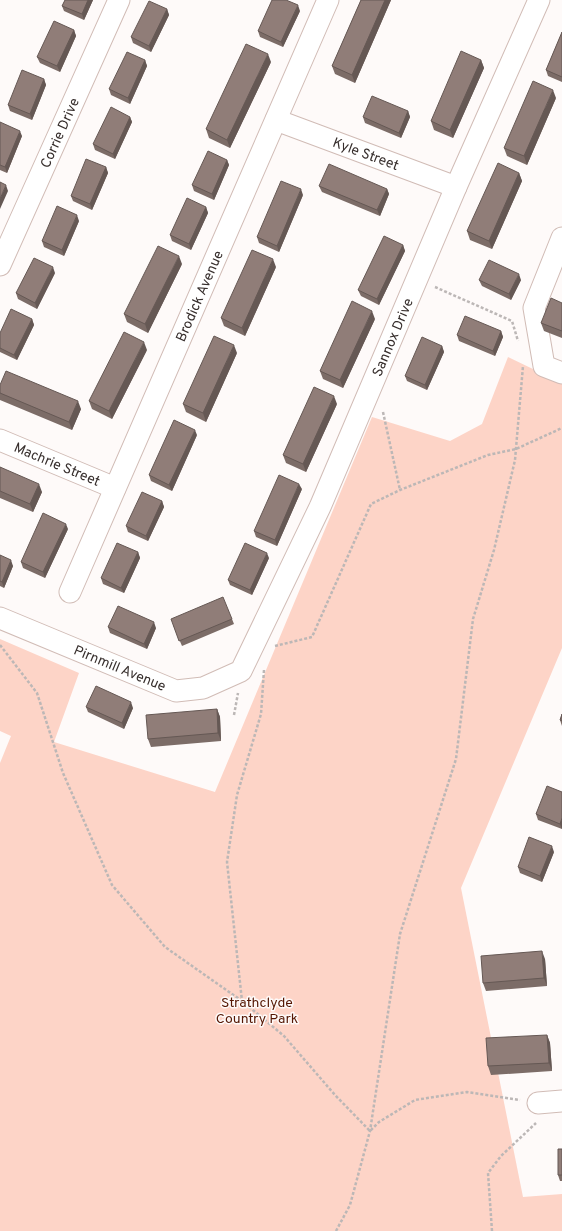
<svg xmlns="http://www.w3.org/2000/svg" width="562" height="1231" font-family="Overpass,sans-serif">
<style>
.green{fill:#fdd4c7}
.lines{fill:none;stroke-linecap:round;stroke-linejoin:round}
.minor-casing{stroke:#d1bcb6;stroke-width:23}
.path{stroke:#bcb7b6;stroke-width:2.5;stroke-dasharray:3 2;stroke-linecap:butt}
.minor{stroke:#fff;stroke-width:21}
.wall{fill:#7c6c67}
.shaded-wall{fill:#655854}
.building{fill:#907d78;stroke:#655854}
.labels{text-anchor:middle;stroke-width:3;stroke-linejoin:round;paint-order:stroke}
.street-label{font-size:14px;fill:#372f2d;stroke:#fefaf9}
.park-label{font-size:14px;fill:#551703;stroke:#fefaf9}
</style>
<rect width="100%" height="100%" fill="#fefaf9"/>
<path class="green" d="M508,357L562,383V648L461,888L523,1197L562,1194V1231H0V763L11,736L0,731V639L79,673L54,742L215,792L372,417L450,441L482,424Z"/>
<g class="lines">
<g class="minor-casing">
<g id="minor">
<path id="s1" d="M276,120L456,187"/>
<path d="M562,238L534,308L544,366L562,373"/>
<path id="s2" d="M0,265L119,0"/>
<path id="s3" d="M0,440L115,488"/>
<path id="s4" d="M70,592L328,0"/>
<path id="s5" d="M0,618L176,691L203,688L241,671L320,507L456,187L539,0"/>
<path d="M538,1103L562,1101"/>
</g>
</g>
<path class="path" d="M435,287L512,321L518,341
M383,412L400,490
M0,645L37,693L63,773L112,885L165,947L242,1001
M275,646L312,637L371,504L400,490L488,455L516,449L562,428
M264,670L261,714L237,795L227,862L242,1001L284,1036L335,1095L370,1131L379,1122L415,1100L467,1092L520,1100
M234,715L238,693
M336,1231L350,1205L370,1131L400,934L456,759L473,619L494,550L515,460L523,366
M492,1231L488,1173L501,1156L536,1123"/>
<use href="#minor" class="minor"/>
</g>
<path class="wall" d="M65,0H93L84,20L64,11L62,6Z
M361,0H391L355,83L335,74L332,66Z
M167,9L169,15L151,52L133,43L131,37Z
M300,11L283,47L260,37L258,31Z
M74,30L76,36L60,72L40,63L37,57Z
M562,32V82L548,76L546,70Z
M145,60L147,66L130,104L111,95L109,89Z
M481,60L484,68L453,138L434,130L431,121Z
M271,62L230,148L209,138L206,129Z
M44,79L46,85L32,120L10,111L8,105Z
M556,98L527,165L507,156L504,148Z
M408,111L410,117L401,138L365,123L363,117Z
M130,117L132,122L115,159L95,150L93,144Z
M0,123L22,136L7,173L0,170Z
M227,160L229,165L214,200L194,191L192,185Z
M106,167L108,173L92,210L73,201L71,196Z
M519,173L522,181L492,249L470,240L467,231Z
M319,186L387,189L389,194L380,216L322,192Z
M303,195L279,252L259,243L257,237Z
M206,207L208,213L191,250L172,241L170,235Z
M79,221L64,256L44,247L42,241Z
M403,245L405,251L379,305L361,296L358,290Z
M182,264L148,333L127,322L124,314Z
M276,267L245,336L224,326L221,318Z
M55,273L37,309L18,299L16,293Z
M479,280H521L511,300L482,286Z
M562,303V338L544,331L541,323Z
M32,319L34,325L17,360L0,352V333Z
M375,319L343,388L323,379L320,371Z
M501,331L503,337L495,356L459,341L457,335Z
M442,346L444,352L427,390L407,381L405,376Z
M147,350L112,419L92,409L89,401Z
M237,353L206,422L186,412L183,404Z
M0,385L81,409L72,430L0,400Z
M337,404L306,472L286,463L283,455Z
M197,435L172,491L151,481L149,475Z
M0,467L42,492L33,512L0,498Z
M302,489L277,546L256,537L254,531Z
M162,501L164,507L148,541L128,532L126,526Z
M68,529L45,578L23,568L21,562Z
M138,552L140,558L124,593L103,584L101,578Z
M0,555L13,566L4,588L0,586Z
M269,558L252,595L230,585L228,580Z
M232,619L234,624L182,646L173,625Z
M108,627L156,628L147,649L110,633Z
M86,707L133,708L124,729L88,712Z
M217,709L220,717L221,741L151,747L148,739Z
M562,714V726L560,720Z
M562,792V829L538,820L536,814Z
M554,852L542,882L520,873L518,867Z
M545,959L547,986L486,991L483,983Z
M547,1035L550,1043L552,1071L491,1075L488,1066Z
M562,1149V1181H560L558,1175Z"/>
<path class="shaded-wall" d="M88,0H93L84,20L82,14Z
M385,0H391L355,83L352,75Z
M298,5L300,11L283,47L281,42Z
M167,9L169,15L151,52L149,46Z
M74,30L76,36L60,72L57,66Z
M268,54L271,62L230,148L227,140Z
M145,60L147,66L130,104L128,98Z
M481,60L484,68L453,138L450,130Z
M44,79L46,85L32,120L30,114Z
M553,90L556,98L527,165L524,156Z
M408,111L410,117L401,138L399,133Z
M130,117L132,122L115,159L113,154Z
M20,131L22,136L7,173L5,167Z
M227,160L229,165L214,200L212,194Z
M106,167L108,173L92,210L90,204Z
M519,173L522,181L492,249L489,241Z
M6,185L8,191L0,209V199Z
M301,189L303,195L279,252L277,246Z
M387,189L389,194L380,216L377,210Z
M206,207L208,213L191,250L189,244Z
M77,215L79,221L64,256L62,250Z
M403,245L405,251L379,305L377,299Z
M179,256L182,264L148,333L145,324Z
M273,259L276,267L245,336L242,328Z
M53,267L55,273L37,309L35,303Z
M519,274L521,280L511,300L509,294Z
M372,311L375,319L343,388L340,380Z
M32,319L34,325L17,360L14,355Z
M501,331L503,337L495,356L493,351Z
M144,342L147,350L112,419L109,411Z
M234,345L237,353L206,422L203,413Z
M442,346L444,352L427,390L425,385Z
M334,396L337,404L306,472L303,464Z
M78,401L81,409L72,430L69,422Z
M195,430L197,435L172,491L169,485Z
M39,484L42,492L33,512L30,504Z
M299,484L302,489L277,546L275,540Z
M162,501L164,507L148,541L146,536Z
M66,524L68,529L45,578L43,572Z
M138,552L140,558L124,593L121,588Z
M267,553L269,558L252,595L250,590Z
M11,560L13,566L4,588L2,582Z
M154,622L156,628L147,649L144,644Z
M131,702L133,708L124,729L122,723Z
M217,709L220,717L221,741L218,733Z
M562,818V829L560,824Z
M552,846L554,852L542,882L540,876Z
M542,951L545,959L547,986L544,978Z
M547,1035L550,1043L552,1071L549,1063Z"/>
<path class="building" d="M65,0H88L82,14L62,6Z
M272,0H286L298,5L281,42L258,31Z
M361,0H385L352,75L332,66Z
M149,1L167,9L149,46L131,37Z
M54,21L74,30L57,66L37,57Z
M562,32V77L546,70Z
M246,44L268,54L227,140L206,129Z
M461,51L481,60L450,130L431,121Z
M127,52L145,60L128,98L109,89Z
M22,70L44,79L30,114L8,105Z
M533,81L553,90L524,156L504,148Z
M372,96L408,111L399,133L363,117Z
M111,107L130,117L113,154L93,144Z
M0,122L20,131L5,167L0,165Z
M208,151L227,160L212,194L192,185Z
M86,159L106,167L90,204L71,196Z
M498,163L519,173L489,241L467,231Z
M329,164L387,189L377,210L319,186Z
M281,181L301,189L277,246L257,237Z
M0,182L6,185L0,199Z
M187,198L206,207L189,244L170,235Z
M57,206L77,215L62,250L42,241Z
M384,236L403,245L377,299L358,290Z
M158,246L179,256L145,324L124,314Z
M252,250L273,259L242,328L221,318Z
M34,258L53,267L35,303L16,293Z
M489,260L519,274L509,294L479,280Z
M551,298L562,303V331L541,323Z
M352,301L372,311L340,380L320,371Z
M11,309L32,319L14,355L0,348V333Z
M465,316L501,331L493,351L457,335Z
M124,332L144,342L109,411L89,401Z
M214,336L234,345L203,413L183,404Z
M422,337L442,346L425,385L405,376Z
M6,371L78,401L69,422L0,393V385Z
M314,387L334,396L303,464L283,455Z
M174,420L195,430L169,485L149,475Z
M0,467L39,484L30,504L0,491Z
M279,475L299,484L275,540L254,531Z
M142,492L162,501L146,536L126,526Z
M43,513L66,524L43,572L21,562Z
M117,543L138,552L121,588L101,578Z
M245,543L267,553L250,590L228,580Z
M0,555L11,560L2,582L0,581Z
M223,597L232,619L179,641L171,619Z
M118,606L154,622L144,644L108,627Z
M96,686L131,702L122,723L86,707Z
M217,709L218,733L148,739L146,715Z
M562,714V721L560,720Z
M547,786L562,792V818L560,824L536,814Z
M529,837L552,846L540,876L518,867Z
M542,951L544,978L483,983L481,956Z
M547,1035L549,1063L488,1066L486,1038Z
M558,1149H562V1175H558Z"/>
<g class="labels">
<g class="street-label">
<text dy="5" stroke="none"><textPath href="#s2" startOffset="145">Corrie Drive</textPath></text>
<text dy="5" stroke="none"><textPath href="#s1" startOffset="96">Kyle Street</textPath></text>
<text dy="5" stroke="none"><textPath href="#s4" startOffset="323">Brodick Avenue</textPath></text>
<text dy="5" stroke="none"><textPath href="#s5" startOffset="626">Sannox Drive</textPath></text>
<text dy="5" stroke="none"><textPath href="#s3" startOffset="62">Machrie Street</textPath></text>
<text dy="5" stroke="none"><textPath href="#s5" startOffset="130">Pirnmill Avenue</textPath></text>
</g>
<g class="park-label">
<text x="257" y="1007">Strathclyde<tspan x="257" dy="16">Country Park</tspan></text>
</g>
</g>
</svg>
